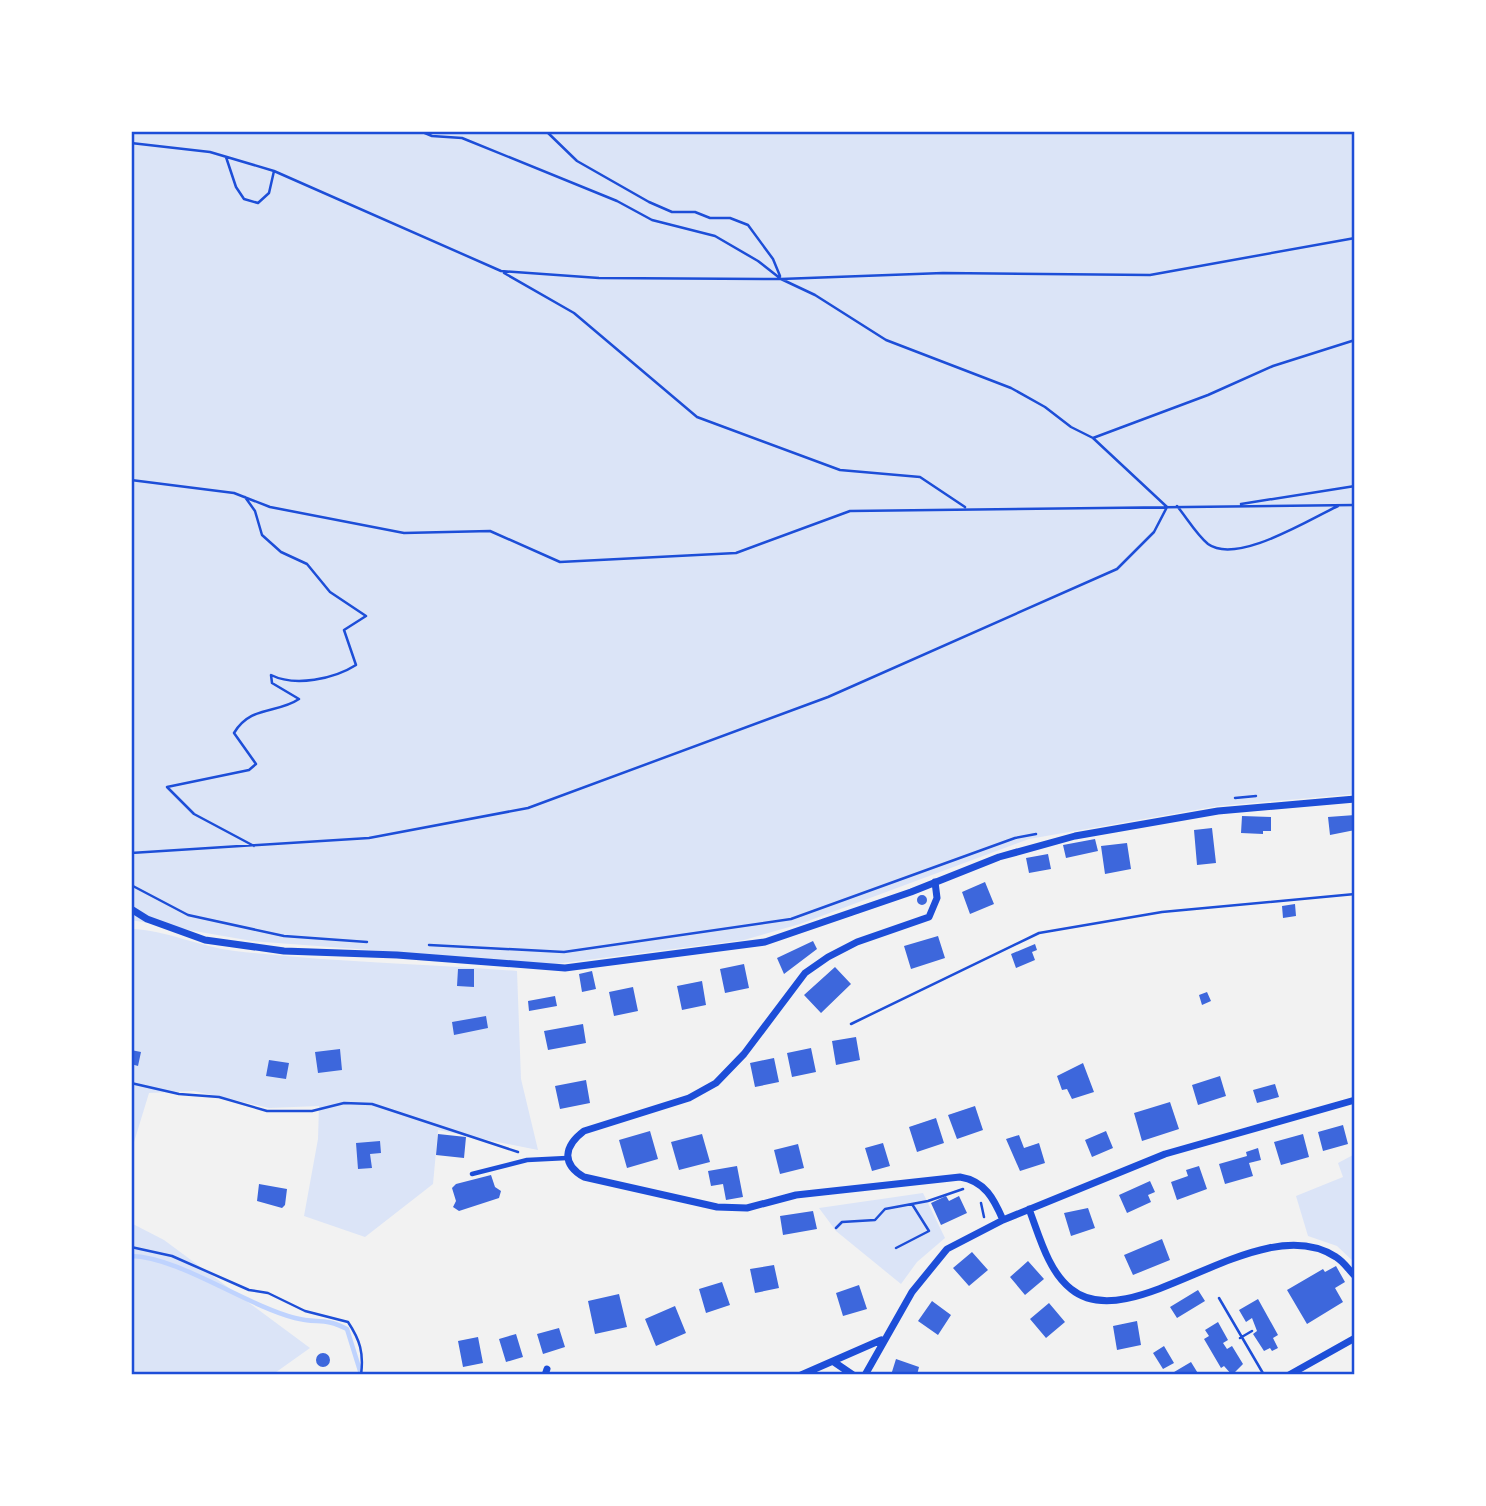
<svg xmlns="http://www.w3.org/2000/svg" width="1486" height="1506" font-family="Helvetica,sans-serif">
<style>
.green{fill:#dbe4f7}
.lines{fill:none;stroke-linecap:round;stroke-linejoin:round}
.stream{stroke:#bfd3fe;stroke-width:4.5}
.building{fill:#3d67dc}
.path{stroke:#1d4ed8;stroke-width:2.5}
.service{stroke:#1d4ed8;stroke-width:4.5}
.minor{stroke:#1d4ed8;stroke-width:7}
.neatline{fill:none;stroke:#1d4ed8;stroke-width:2.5}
</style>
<rect width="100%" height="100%" fill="#f2f2f2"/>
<path class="green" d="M131,131H1355V794L1218,806L1029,839L800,924L744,940L555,964L252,941L131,920Z
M131,929C166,930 200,947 235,951C329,962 423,964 517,971L521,1079L538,1150L438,1130L433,1184L365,1237L304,1216L318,1139L319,1106L269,1108L194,1091L149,1093L131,1152Z
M1355,1154V1263L1337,1246L1308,1236L1296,1196L1343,1177L1338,1163Z
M923,1193L945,1238L917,1262L901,1284L836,1231L819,1208Z
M131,1223L164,1240L310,1348L272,1375H131Z"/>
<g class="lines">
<path class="stream" d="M131,1256C179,1257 245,1305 295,1318C318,1324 324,1317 347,1329L361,1374"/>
</g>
<path class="building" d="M1355,815V830L1330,835L1328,817Z
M1242,816L1271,817V831H1263V834L1241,833Z
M1212,828L1216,863L1197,865L1194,830Z
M1095,839L1098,851L1066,858L1063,845Z
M1127,843L1131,869L1105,874L1101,846Z
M1048,854L1051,869L1029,873L1026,858Z
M985,882L994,904L970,914L962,892Z
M917 900a5 5 0 1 1 10 0a5 5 0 1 1-10 0Z
M1295,904L1296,916L1283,918L1282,906Z
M938,936L945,958L911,969L904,946Z
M813,941L817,949L784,974L777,958Z
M1035,944L1037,950L1032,952L1035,960L1016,968L1011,954Z
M744,964L749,988L725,993L720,969Z
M835,967L851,984L821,1013L804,995Z
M458,969H474V987L457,986Z
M592,971L596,989L582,992L579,974Z
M702,981L706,1005L682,1010L677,986Z
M633,987L638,1011L614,1016L609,992Z
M1207,992L1211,1001L1202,1005L1199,995Z
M555,996L557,1006L529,1011L528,1001Z
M486,1016L488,1028L454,1035L452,1022Z
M583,1024L586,1043L548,1050L544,1031Z
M856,1037L860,1060L836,1065L832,1041Z
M811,1048L816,1072L792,1077L787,1053Z
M340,1049L342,1070L318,1073L315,1052Z
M131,1050L141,1052L138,1066L131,1064Z
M774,1058L779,1082L755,1087L750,1063Z
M269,1060L289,1063L286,1079L266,1076Z
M1083,1063L1094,1092L1072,1099L1067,1089L1062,1090L1057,1076Z
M1220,1076L1226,1096L1198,1105L1192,1085Z
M586,1080L590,1103L560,1109L555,1086Z
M1275,1084L1279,1097L1257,1103L1253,1090Z
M1170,1102L1179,1129L1142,1141L1134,1113Z
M975,1106L983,1130L957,1139L948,1115Z
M936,1118L944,1143L917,1152L909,1127Z
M1343,1125L1348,1144L1323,1151L1318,1132Z
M650,1131L658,1159L627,1168L619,1140Z
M1106,1131L1113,1148L1092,1157L1085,1140Z
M438,1134L466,1137L464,1158L436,1155Z
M702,1134L710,1162L679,1170L671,1142Z
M1303,1134L1309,1157L1281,1165L1274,1142Z
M1019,1135L1024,1148L1039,1143L1045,1163L1020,1171L1006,1139Z
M380,1141L381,1153L370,1154L372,1168L358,1169L356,1143Z
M883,1143L890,1166L872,1171L865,1148Z
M798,1144L804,1168L780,1174L774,1150Z
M1258,1148L1261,1160L1249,1163L1253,1176L1225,1184L1219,1164L1247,1156L1246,1152Z
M737,1166L743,1197L726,1200L723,1184L711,1186L708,1171Z
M1199,1166L1207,1189L1177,1200L1171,1182L1188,1176L1186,1170Z
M491,1175L495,1187L501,1191L499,1198L459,1211L453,1207L456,1201L452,1188L456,1184Z
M1150,1181L1155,1192L1148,1195L1151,1202L1127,1213L1119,1195Z
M259,1184L287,1189L285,1205L282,1208L257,1201Z
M946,1196L949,1201L959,1196L967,1213L941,1225L931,1203Z
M1088,1208L1095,1228L1071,1236L1064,1213Z
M813,1211L817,1229L783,1235L780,1216Z
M1162,1239L1170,1260L1133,1275L1124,1255Z
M972,1252L988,1270L969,1286L953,1268Z
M1028,1261L1044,1279L1025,1295L1010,1277Z
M774,1265L779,1288L755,1293L750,1269Z
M1336,1266L1345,1282L1335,1288L1343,1302L1307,1324L1287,1290L1323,1269L1325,1272Z
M722,1282L730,1305L706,1313L699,1289Z
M859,1285L867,1309L843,1316L836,1293Z
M1198,1290L1205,1301L1177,1318L1170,1307Z
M619,1294L627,1327L595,1334L588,1301Z
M1258,1299L1278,1335L1273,1338L1278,1348L1272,1351L1270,1348L1264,1351L1253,1334L1257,1331L1252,1318L1246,1322L1239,1310Z
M932,1301L951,1315L938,1335L918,1321Z
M1049,1303L1065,1322L1046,1338L1030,1319Z
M675,1306L686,1333L656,1346L645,1319Z
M1137,1321L1141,1345L1117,1350L1113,1326Z
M1218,1322L1228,1340L1223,1343L1227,1349L1232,1346L1243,1364L1232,1375L1224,1366L1221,1368L1204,1339L1209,1336L1205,1330Z
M559,1328L565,1347L543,1354L537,1334Z
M516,1334L523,1357L506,1362L499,1339Z
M478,1337L483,1363L463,1367L458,1341Z
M1164,1346L1174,1363L1163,1369L1153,1353Z
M316 1360a7 7 0 1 1 14 0a7 7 0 1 1-14 0Z
M896,1359L919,1367L917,1375H891Z
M1191,1362L1199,1375H1169Z"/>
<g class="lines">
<path class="path" d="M546,131L577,161L649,202L672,212H695L710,218H730L748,225L773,259L780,276
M131,143L210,152L274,171L501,271L599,278L781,279L943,273L1150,275L1355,238
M226,157L236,187L244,199L258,203L269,193L274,171
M504,273L574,313L697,417L840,470L920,477L965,507
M1093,438L1208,395L1273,366L1355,340
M131,480L234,493L270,507L404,533L490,531L560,562L736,553L850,511L1355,505
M245,497L255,511L262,535L281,552L307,564L330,592L366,616L344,630L356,665C334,679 295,687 271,675L272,683L299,699C277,714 251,705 234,733L256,764L249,770L167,787L194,814L254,846
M1241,504L1355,486
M1177,506C1187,518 1196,534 1208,544C1237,565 1310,519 1338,506
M1235,798L1256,796
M131,853L369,838L528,808L828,697L1117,569L1154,532L1167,507L1093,438L1071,427L1045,407L1011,388L886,340L815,295L781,279L758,261L715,236L652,220L617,201L462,138L432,136L420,131
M131,885L188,915L284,936L367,942
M429,945L564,952L791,919L1015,838L1036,834
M851,1024L1039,933L1162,912L1355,894
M131,1083L179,1094L219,1097L267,1111H312L344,1103L372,1104L518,1152
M981,1203L984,1217
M836,1228L842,1222L875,1220L885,1209L928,1201L963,1189
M131,1247L172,1256L249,1290L268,1293L305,1311L348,1322C360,1340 364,1353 361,1375
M896,1248L929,1231L912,1204
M1219,1298L1264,1375
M1240,1338L1252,1331"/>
<path class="service" d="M472,1174L527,1160L567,1158"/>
<path class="minor" d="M935,882L937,898L929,917L857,942L828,957L805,973L744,1054L716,1083L689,1098L584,1131C564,1146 561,1164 584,1177L717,1207L747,1208L796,1195L960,1177C985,1181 994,1199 1003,1220
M131,909L147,919L205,940L284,951L397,955L565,968L765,942L911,892L999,857L1075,836L1218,811L1355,799
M1029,1209C1039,1235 1048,1271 1071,1289C1133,1340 1258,1206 1336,1257C1343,1261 1349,1270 1355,1276
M834,1362L853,1375
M545,1375L547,1369
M801,1375L881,1340
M865,1375L912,1292L947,1249L1003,1220L1165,1154L1355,1100
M1289,1375L1355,1338"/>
</g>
<rect width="1486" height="1506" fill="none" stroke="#ffffff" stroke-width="266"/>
<rect x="133" y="133" width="1220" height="1240" class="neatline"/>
</svg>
